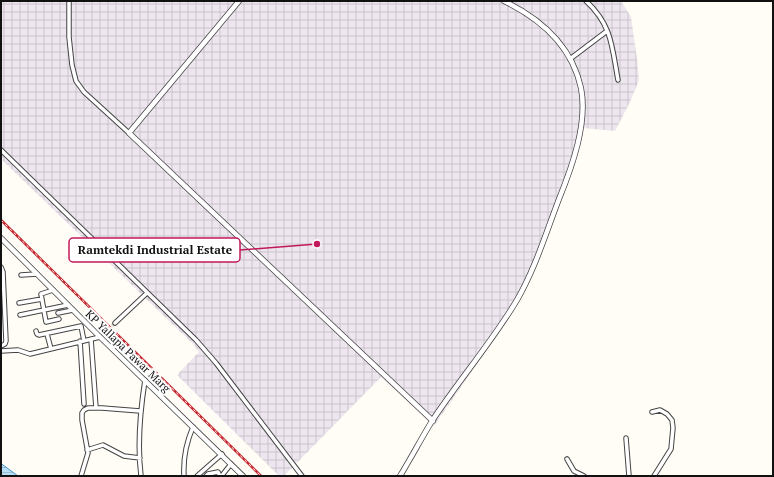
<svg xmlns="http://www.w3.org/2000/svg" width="774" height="477" font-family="'PT Serif',serif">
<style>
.industrial{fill:url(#industrial-grid)}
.water{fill:url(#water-rules);stroke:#3f96cf}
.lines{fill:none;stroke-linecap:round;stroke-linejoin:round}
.minor-tunnel{stroke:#dbdad3;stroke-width:3.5;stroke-dasharray:3.5 2;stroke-linecap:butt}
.minor-casing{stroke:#444;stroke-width:5.5}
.tertiary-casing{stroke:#444;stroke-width:6}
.minor{stroke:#fff;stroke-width:3.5}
.tertiary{stroke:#fff;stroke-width:4.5}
.rail-casing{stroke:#c4262e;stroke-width:2.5}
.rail{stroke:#fff;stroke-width:1;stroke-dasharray:3;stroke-linecap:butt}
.labels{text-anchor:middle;stroke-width:4;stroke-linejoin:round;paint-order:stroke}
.street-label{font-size:11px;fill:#111;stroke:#fff}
.leader{fill:none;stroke:#c2185b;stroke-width:1.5}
.callout-dot{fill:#c2185b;stroke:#fff;stroke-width:1.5}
.callout{fill:#fff;stroke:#c2185b;stroke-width:1.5}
.callout-label{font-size:12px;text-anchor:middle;font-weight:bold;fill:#111}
</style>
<defs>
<pattern id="industrial-grid" width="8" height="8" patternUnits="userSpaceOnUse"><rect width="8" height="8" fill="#eee6ef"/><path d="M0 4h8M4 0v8" fill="none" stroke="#cbc4cc"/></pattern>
<pattern id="water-rules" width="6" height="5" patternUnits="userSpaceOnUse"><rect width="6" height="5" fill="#b9e0f7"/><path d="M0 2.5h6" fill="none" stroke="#9ebfd3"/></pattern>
</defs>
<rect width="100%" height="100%" fill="#fffdf5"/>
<path class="industrial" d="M1,1H621L631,17L637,59L639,80L630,102L615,131L583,128L575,164L567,186L541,252L520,300L513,312L434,426L381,377L284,476H279L177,375L199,352L193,344L1,159Z"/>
<path class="water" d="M1,463L3,465L18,476H3L1,474Z"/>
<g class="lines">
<path class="minor-tunnel" d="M100,337L115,323"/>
<g class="minor-casing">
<path id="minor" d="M69,1V37L72,65L76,81L84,92L129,133
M586,1C612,25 612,47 618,80
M570,59L607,31
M1,150L196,340L216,363L302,476
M1,267L3,272L6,341L5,344L1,346
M21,275L37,274
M53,290L41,294L46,322L59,319
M19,303L42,299
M58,313L73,310
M20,315L68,305
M115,323L147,293
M36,331L37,334L39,335L81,326L84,341
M47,334L51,349
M91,339L96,408
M80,341L84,404
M1,351L18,350L30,354L100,337
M652,412L660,410L667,414L672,420L673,428L671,449L654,476
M626,438L629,476
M87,450L103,445L124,456L140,458
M567,459L574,471L584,476
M81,476L88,453L82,420V413L84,410L88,408H102L140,411
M141,476C137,444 140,412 145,380
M184,476C183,458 186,443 193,427
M197,476L222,454
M206,476L208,474L218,472L220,476
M222,476L223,474L231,464"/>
</g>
<g class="tertiary-casing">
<path id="tertiary" d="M239,1L129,133L433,421
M1,238L100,337L243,476
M400,476C411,458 421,439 432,421C459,380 492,342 517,300C535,269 546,233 559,199C572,167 588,123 581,88C572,46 541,19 504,1"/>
</g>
<use href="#minor" class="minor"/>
<use href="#tertiary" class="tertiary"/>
<g class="rail-casing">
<path id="rail" d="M1,220L261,476"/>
</g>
<use href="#rail" class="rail"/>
</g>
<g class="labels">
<g class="street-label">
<text transform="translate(128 351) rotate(44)" y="4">KP Yallapa Pawar Marg</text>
</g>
</g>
<path class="leader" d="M317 244L240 250"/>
<circle class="callout-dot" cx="317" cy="244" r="4"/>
<rect class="callout" x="69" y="238" width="171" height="24" rx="4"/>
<g class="callout-label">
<text x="155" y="254">Ramtekdi Industrial Estate</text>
</g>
<rect width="774" height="477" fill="none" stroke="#111111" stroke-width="4"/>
</svg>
